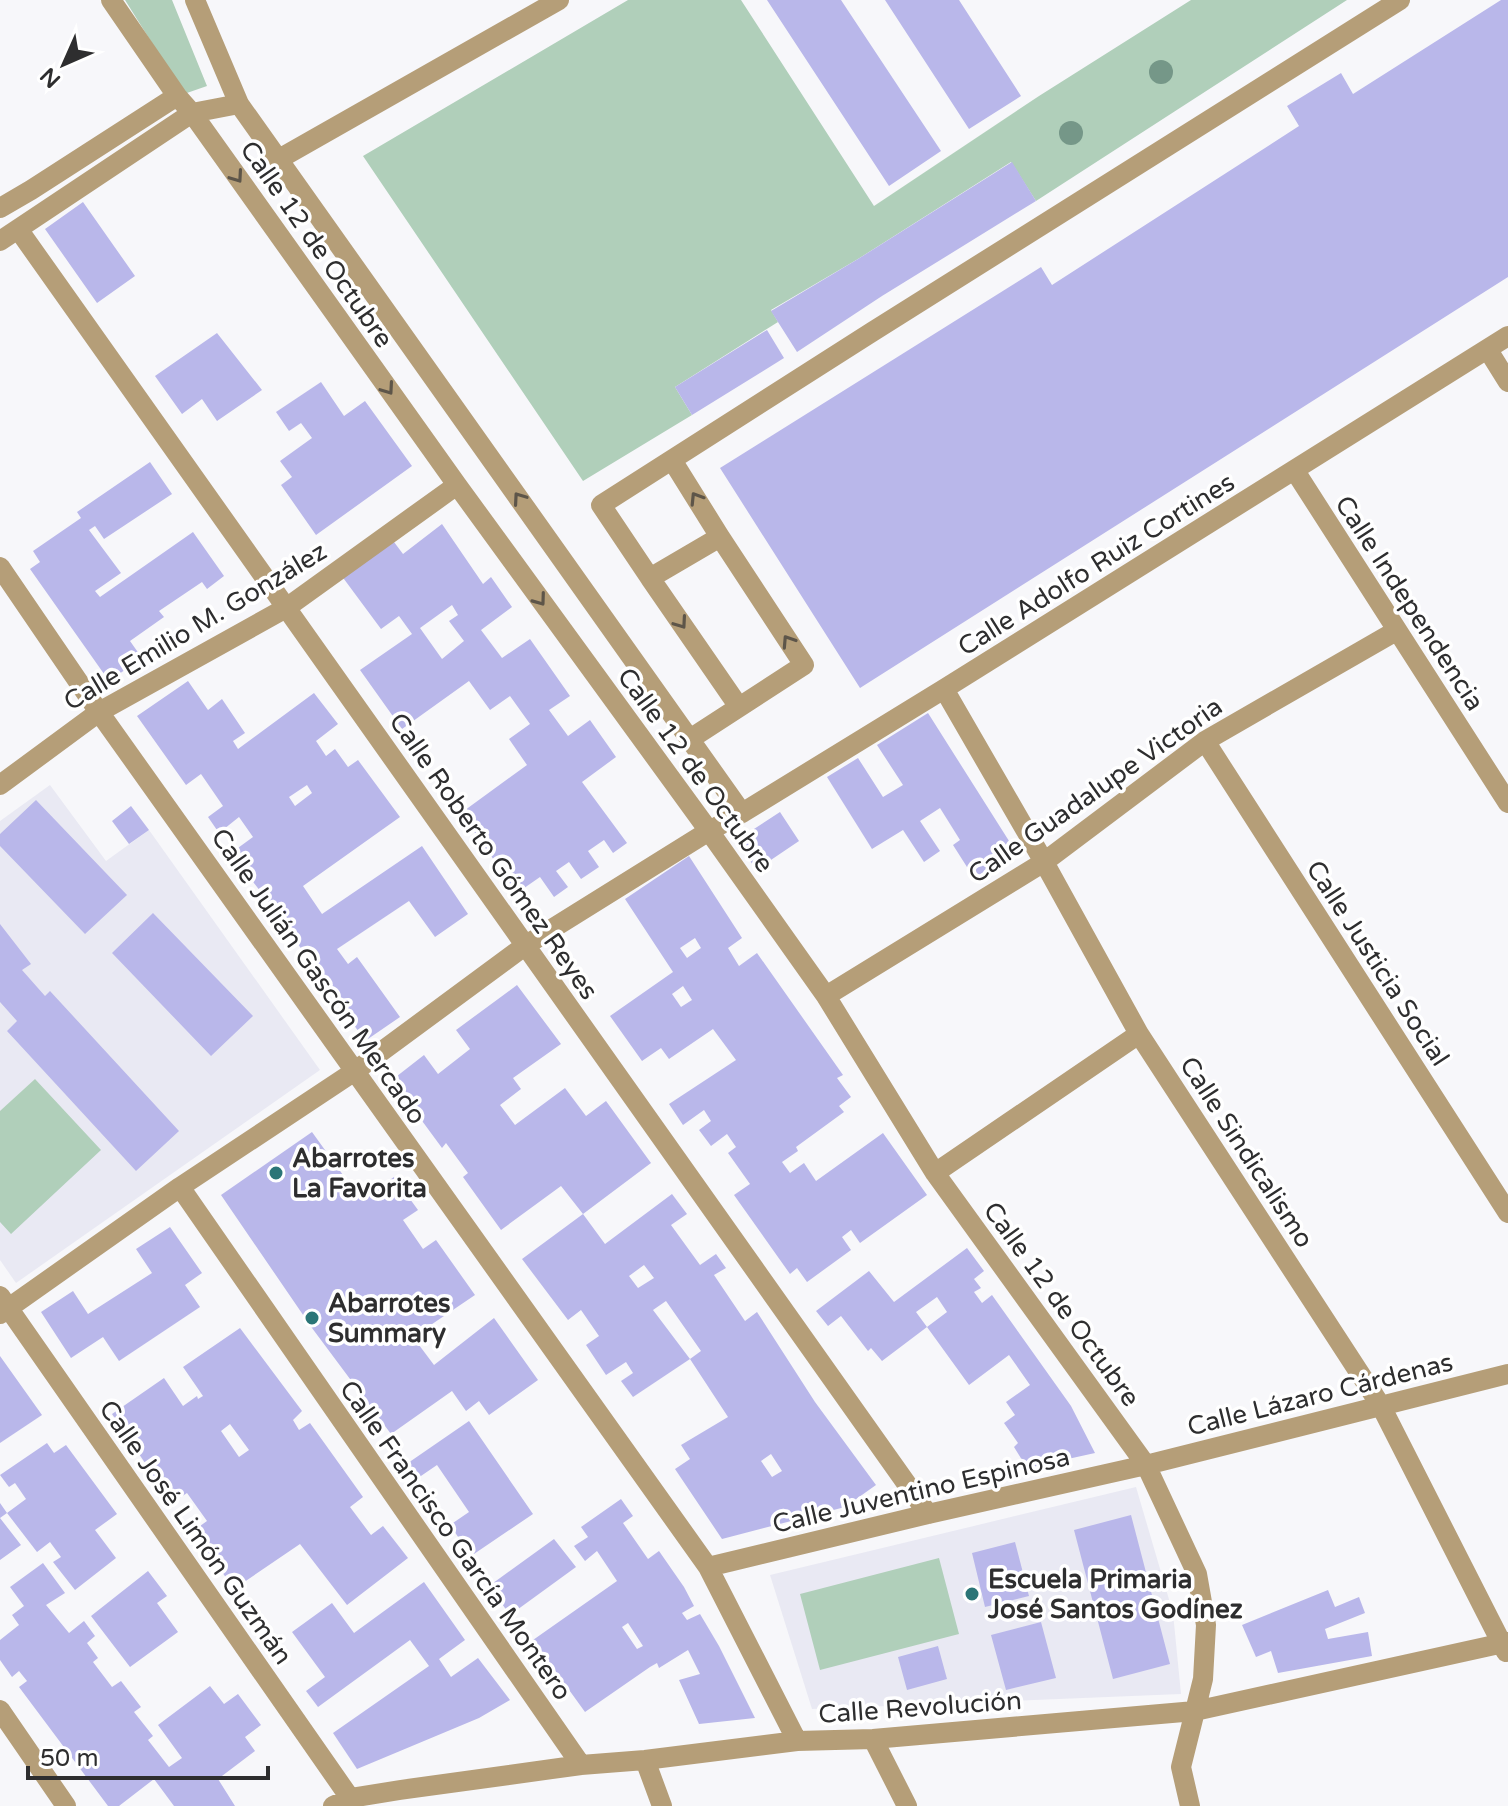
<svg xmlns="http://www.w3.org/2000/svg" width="1508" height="1806" font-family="'Varela Round',sans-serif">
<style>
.built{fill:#e9e9f3}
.green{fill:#b0cfba}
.building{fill:#b9b7ea;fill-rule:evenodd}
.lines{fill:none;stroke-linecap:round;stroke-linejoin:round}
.minor{stroke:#b59e78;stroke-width:20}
.tree{fill:#759788}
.oneway{stroke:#5d5549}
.poi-dot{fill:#2b7577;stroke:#fff;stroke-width:3}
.labels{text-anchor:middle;stroke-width:7;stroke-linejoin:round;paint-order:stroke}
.street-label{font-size:26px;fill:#2e2e2f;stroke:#fff}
.poi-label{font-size:26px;font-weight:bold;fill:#2e2e2f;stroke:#fff;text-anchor:start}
</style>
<rect width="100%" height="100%" fill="#f7f7fa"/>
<path class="built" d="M50,785L106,861L149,830L320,1070L16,1283L0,1260V821Z
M1136,1487L1173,1613L1181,1694L812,1709L770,1575Z"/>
<path class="green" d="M125,0H172L207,86L184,94Z
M628,0H741L874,206L1039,96L1191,0H1347L1036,201L1011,162L858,259L771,310L778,322L675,387L692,415L583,481L363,156Z
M35,1079L101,1150L11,1234L0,1222V1111Z
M939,1558L959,1634L820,1670L800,1594Z"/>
<path class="building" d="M767,0H841L941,151L889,186Z
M885,0H959L1021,96L969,129Z
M1501,0H1508V277L860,688L720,468L1041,267L1052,285L1299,126L1287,106L1341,73L1353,94Z
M1012,162L1036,201L882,296L797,352L771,311L858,259Z
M83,202L135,276L97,303L45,229Z
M767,330L784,358L692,415L675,387Z
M217,333L262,390L217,421L202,399L182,414L155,376Z
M321,382L344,416L365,401L412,466L316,535L281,485L292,477L280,461L312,438L301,423L289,431L276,412Z
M150,462L172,494L104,539L95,526L89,530L121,573L95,591L100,597L193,532L224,576L207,589L202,582L159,611L164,617L130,641L142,658L109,681L30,569L40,562L33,551L81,518L77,512Z
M442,524L483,584L491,577L512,607L481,630L502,658L530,639L570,696L549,710L568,736L590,720L616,757L582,782L627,843L613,853L604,840L588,851L599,867L581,879L569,862L556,871L568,887L554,897L540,877L517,893L461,813L527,765L509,739L530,724L510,696L490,710L469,681L402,729L360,670L412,634L399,616L381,629L341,575L391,538L403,554ZM452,605L458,615L449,621L464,641L442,659L420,628Z
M188,681L208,710L222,699L245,733L233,741L238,749L314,693L338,724L316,741L326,756L335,749L348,767L358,760L400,817L303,886L322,914L422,846L468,914L435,937L409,901L337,949L348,964L357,957L400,1017L365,1041L273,908L231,853L253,837L239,817L219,833L208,817L223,806L201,774L186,785L137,716ZM307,785L312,793L295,806L289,797Z
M928,713L1016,852L974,878L953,845L960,840L940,808L920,821L940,851L924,862L903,830L872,849L827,777L858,758L883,797L903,785L877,745Z
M36,800L127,895L85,934L0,846V834Z
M131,806L149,830L129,844L112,821Z
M780,812L799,841L756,870L737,840Z
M689,856L742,938L728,948L739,966L757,953L843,1075L837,1078L851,1097L839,1106L844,1112L796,1147L798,1151L782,1162L790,1173L804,1163L816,1181L883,1133L927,1195L860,1243L851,1230L842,1237L851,1250L807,1282L797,1268L790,1274L734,1195L750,1184L728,1153L736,1147L727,1134L711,1146L699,1130L711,1121L704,1110L683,1125L669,1104L736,1060L713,1029L669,1059L661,1048L642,1061L610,1016L673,972L625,899ZM695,938L701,948L687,958L680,948ZM683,986L692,1000L681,1007L672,994Z
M153,913L253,1016L211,1056L112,953Z
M0,924L31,964L22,970L45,996L50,991L179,1131L136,1171L7,1031L17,1021L0,1002Z
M517,985L561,1044L513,1078L521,1089L500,1105L515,1125L565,1088L586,1116L606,1101L651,1163L583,1214L561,1186L501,1230L463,1177L468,1173L446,1143L442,1148L392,1080L424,1055L438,1074L470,1049L456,1030Z
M312,1132L361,1200L394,1177L418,1210L403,1220L423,1249L436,1240L475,1295L413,1337L434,1365L494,1318L538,1380L489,1415L479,1401L466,1411L452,1391L391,1434L312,1328L221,1195Z
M672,1194L687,1214L671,1225L700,1265L716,1254L726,1268L714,1275L745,1321L757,1312L815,1402L876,1485L845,1507L722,1539L675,1469L690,1459L681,1445L728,1417L690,1359L701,1351L666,1301L653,1310L690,1359L633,1397L621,1381L633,1373L626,1362L606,1375L586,1345L599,1336L581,1310L568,1320L522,1259L583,1214L605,1244ZM644,1265L654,1278L638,1288L629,1276ZM771,1454L782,1471L772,1477L761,1461Z
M170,1227L202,1273L185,1285L200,1307L119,1361L103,1337L71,1358L41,1312L73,1291L88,1314L152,1273L136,1249Z
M967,1248L984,1271L974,1279L981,1288L974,1292L982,1303L992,1295L1071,1406L1095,1453L1027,1468L1014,1447L1018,1443L1004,1423L1015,1415L1006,1402L1030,1385L1009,1355L969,1385L927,1327L947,1312L937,1297L916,1312L927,1327L882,1361L871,1348L868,1351L841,1316L828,1326L816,1311L869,1271L894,1302Z
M240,1328L302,1411L293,1420L299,1430L310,1423L363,1497L350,1507L371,1535L383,1526L408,1558L347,1605L300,1544L234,1589L193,1531L207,1521L187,1493L172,1503L112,1414L164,1378L183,1406L197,1396L198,1399L203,1396L183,1367ZM230,1424L249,1450L239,1457L221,1431Z
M0,1356L42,1415L0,1443Z
M469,1421L533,1514L471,1556L450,1525L469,1512L437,1465L418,1478L408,1463Z
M47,1443L54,1453L66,1445L117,1514L95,1530L116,1558L75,1590L53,1562L61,1557L50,1542L37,1552L7,1513L0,1518L21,1545L0,1560V1503L7,1513L26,1499L15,1483L9,1487L0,1475Z
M621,1499L633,1516L623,1523L648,1559L659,1551L684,1587L694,1606L682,1613L687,1620L700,1614L719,1646L755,1718L699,1724L679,1680L700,1674L688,1650L659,1668L657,1663L650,1667L585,1712L533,1640L617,1581L597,1551L585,1561L574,1546L588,1537L581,1527ZM628,1623L643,1646L637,1649L622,1627Z
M1131,1515L1170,1664L1113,1679L1074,1530Z
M554,1539L576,1567L510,1615L489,1586Z
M1015,1542L1029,1596L985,1607L972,1553Z
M43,1563L65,1593L46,1605L69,1633L84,1621L95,1636L87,1643L98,1658L93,1662L112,1687L121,1681L141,1707L134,1712L153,1736L148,1740L169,1767L182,1758L158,1725L210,1686L224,1704L238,1694L261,1725L245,1737L255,1751L218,1779L235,1806H174L154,1779L119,1806H108L19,1687L27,1681L19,1671L12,1677L0,1660V1640L19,1625L12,1615L24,1606L10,1587Z
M148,1571L167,1596L157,1603L178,1632L130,1667L91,1616Z
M424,1582L465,1640L439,1659L451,1677L478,1658L510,1700L479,1718L357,1769L333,1733L429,1666L410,1640L318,1707L306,1691L325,1677L292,1632L332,1603L354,1633Z
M1328,1590L1335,1607L1359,1597L1365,1613L1325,1629L1328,1639L1368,1632L1372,1656L1278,1673L1271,1651L1256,1657L1242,1625Z
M1041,1622L1056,1678L1006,1690L991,1635Z
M938,1646L947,1679L907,1690L898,1657Z"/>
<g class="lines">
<path class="minor" d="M111,0L177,96L192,113L457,485L709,831L826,996L935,1173L1146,1465L1197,1574L1206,1625L1203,1679L1181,1767L1190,1806
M195,0L239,104L742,813
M279,159L559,0
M0,208L31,190L177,96
M18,229L928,1514
M0,241L192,113L239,104
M1488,350L1508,382
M672,460L720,537
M1295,471L1508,803
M0,567L99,712L708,1567L797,1741
M650,578L601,505L872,332L1400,0
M944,689L1044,862L1139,1034L1381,1406L1506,1652
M690,739L804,665L720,537L650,578L739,707
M1205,741L1508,1213
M0,785L99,712L286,608L457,485
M826,996L1044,862L1205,741L1396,631
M935,1173L1139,1034
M180,1187L581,1765
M0,1296L350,1798
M0,1314L180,1187L355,1071L526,945L709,831L742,813L944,689L1508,336
M708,1567L928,1514L1146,1465L1508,1374
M0,1710L66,1806
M873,1739L907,1806
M645,1760L662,1806
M333,1806L350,1798L400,1790L581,1765L645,1760L797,1741L873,1739L1195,1711L1508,1642"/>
</g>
<g class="tree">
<circle cx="1161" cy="72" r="12"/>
<circle cx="1071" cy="133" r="12"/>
</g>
<defs><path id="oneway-chevron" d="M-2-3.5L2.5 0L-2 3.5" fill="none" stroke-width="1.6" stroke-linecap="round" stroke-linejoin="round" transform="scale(2)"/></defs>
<g class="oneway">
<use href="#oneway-chevron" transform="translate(237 177) rotate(55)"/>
<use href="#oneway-chevron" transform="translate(388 389) rotate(55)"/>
<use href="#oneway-chevron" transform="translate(519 498) rotate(-125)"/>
<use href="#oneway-chevron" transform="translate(696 498) rotate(-122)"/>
<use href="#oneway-chevron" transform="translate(540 600) rotate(54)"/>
<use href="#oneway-chevron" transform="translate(681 623) rotate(55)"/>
<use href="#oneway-chevron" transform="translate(788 641) rotate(-123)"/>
</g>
<g class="poi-dot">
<circle cx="276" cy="1173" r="8"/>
<circle cx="312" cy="1318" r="8"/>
<circle cx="972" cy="1594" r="8"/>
</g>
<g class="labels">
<g class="street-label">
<text transform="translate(317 244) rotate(55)" y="9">Calle 12 de Octubre</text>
<text transform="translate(1096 564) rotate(-32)" y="9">Calle Adolfo Ruiz Cortines</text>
<text transform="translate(1410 603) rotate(57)" y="9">Calle Independencia</text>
<text transform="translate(195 626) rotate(-31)" y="9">Calle Emilio M. González</text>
<text transform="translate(696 770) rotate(54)" y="9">Calle 12 de Octubre</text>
<text transform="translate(1095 790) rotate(-35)" y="9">Calle Guadalupe Victoria</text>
<text transform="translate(494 856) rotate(55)" y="9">Calle Roberto Gómez Reyes</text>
<text transform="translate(1378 963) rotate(57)" y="9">Calle Justicia Social</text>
<text transform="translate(319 976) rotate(55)" y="9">Calle Julián Gascón Mercado</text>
<text transform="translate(1247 1152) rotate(57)" y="9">Calle Sindicalismo</text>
<text transform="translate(1062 1304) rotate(54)" y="9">Calle 12 de Octubre</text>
<text transform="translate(1320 1394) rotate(-14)" y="9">Calle Lázaro Cárdenas</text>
<text transform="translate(921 1490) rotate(-13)" y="9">Calle Juventino Espinosa</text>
<text transform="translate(196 1532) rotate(55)" y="9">Calle José Limón Guzmán</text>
<text transform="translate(456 1540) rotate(55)" y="9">Calle Francisco García Montero</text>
<text transform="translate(920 1707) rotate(-4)" y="9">Calle Revolución</text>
</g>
<g class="poi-label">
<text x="292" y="1167">Abarrotes<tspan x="292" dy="30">La Favorita</tspan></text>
<text x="328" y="1312">Abarrotes<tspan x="328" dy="30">Summary</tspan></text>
<text x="988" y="1588">Escuela Primaria<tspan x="988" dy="30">José Santos Godínez</tspan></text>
</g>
</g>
<g transform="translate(64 64) rotate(225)" stroke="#ffffff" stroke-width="6" paint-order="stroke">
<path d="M0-6L14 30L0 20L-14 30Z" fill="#2e2e2f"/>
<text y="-12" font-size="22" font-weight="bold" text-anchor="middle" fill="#2e2e2f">N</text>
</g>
<path d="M28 1766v12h240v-12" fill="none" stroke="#2e2e2f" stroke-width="4"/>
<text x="40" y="1766" font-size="24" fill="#2e2e2f" stroke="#ffffff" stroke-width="6" paint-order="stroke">50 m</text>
</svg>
